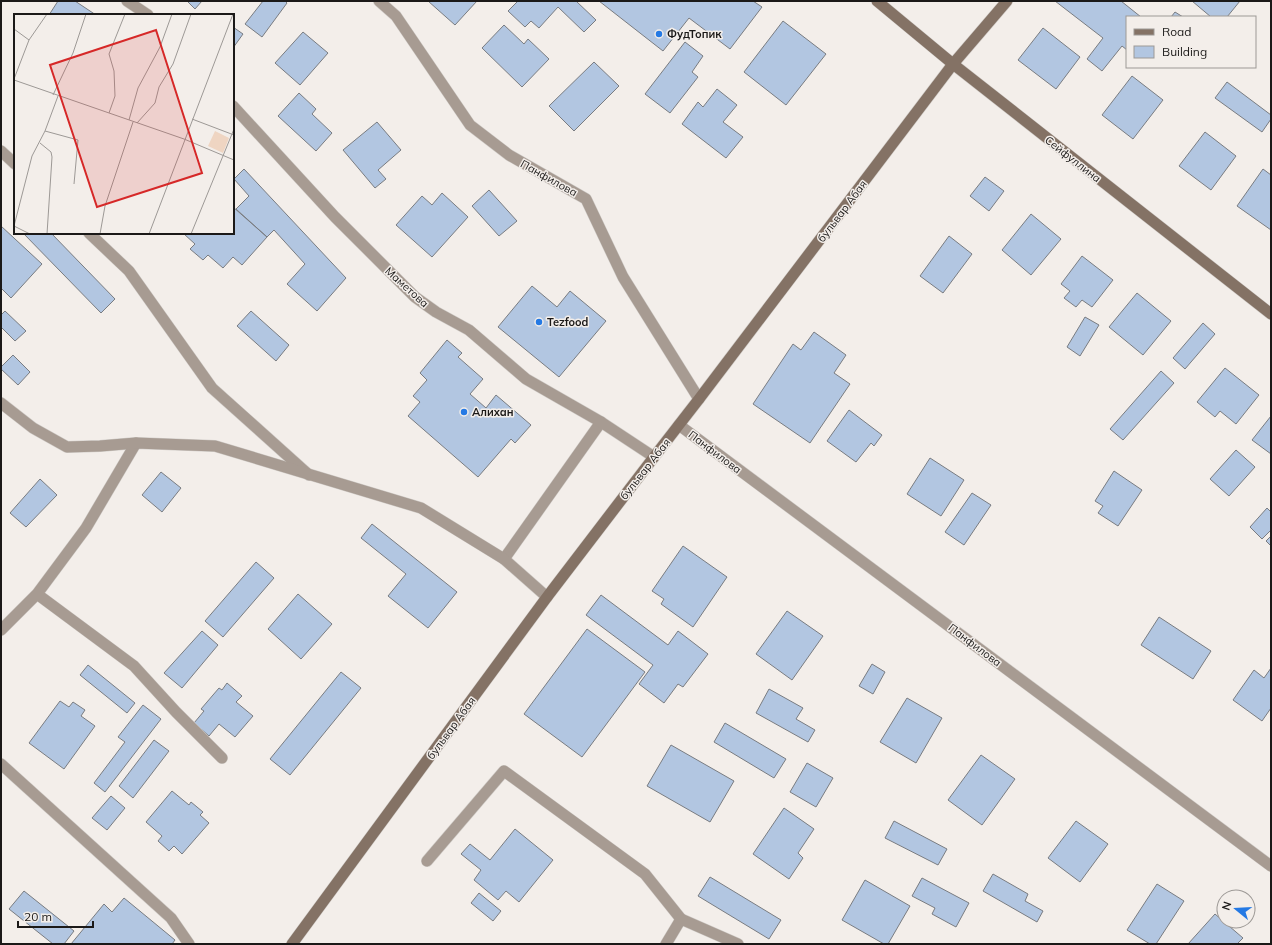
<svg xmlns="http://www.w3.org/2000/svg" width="1272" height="945" font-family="Mulish,sans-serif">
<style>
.building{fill:#b2c6e1;stroke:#797c81}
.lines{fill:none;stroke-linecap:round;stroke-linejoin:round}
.service-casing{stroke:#d0ccc8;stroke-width:12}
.minor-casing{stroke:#d0ccc8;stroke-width:12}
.secondary-casing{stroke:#d0ccc8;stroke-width:12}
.service{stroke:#a79b92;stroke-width:11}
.minor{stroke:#a79b92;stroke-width:11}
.secondary{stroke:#847265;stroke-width:11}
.poi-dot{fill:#2479e4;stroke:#f3eeea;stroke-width:1.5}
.labels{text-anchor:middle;stroke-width:3;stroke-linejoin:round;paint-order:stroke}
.poi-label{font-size:11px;font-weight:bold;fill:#1b1918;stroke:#f3eeea;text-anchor:start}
.street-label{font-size:11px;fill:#1b1918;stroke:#f3eeea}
.inset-road{fill:none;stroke:#9d9996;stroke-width:1}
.view{fill:#d62828;fill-opacity:0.15;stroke:#d62828;stroke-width:2}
.inset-edge{fill:none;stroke:#1b1918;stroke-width:2}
</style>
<rect width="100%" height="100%" fill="#f3eeea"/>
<path class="building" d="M58,1H75L96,15H49Z
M187,1H202L195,9Z
M263,1H285L287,3L262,37L245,24Z
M428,1H477L455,25Z
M518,1H576L596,20L584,32L558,7L539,28L531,21L525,27L508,11Z
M599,1H753L762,7L730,49L689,18L663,51Z
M1055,1H1121L1141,17H1127V50L1122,46L1102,71L1087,59L1103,38Z
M1192,1H1240L1227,17H1211Z
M1175,12L1183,17H1171Z
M783,21L826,54L786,105L744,72Z
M504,25L524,44L528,39L549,59L522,87L482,48Z
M233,27L243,34L233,48Z
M1043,28L1080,57L1056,89L1018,60Z
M303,32L328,53L300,85L275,63Z
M685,42L703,56L692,72L698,77L670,113L645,94Z
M594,62L619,86L574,131L549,106Z
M1132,76L1163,100L1133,139L1102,115Z
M1227,82L1271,115V119L1262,132L1215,98Z
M717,89L737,105L723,122L743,137L726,158L682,124L698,102L703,107Z
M299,93L316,109L312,114L332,133L316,151L278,116Z
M377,122L401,150L378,170L386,179L375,188L343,150Z
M1205,132L1236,156L1211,190L1179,166Z
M244,169L346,278L317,311L287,284L305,264L274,230L267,237L236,209L249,196L234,179Z
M1263,169L1271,175V230L1237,206Z
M985,177L1004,191L989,211L970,196Z
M489,190L517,221L499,236L472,206Z
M442,193L468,217L432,257L396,225L422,196L432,205Z
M233,207L267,237L242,265L233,257L223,268L208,255L203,260L190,249L195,244L184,234L185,233H233Z
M1031,214L1061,239L1031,275L1002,250Z
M1,226L42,264L11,298L1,288Z
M23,233H51L115,299L101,313Z
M949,236L972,254L943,293L920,276Z
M1082,256L1113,280L1092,307L1082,300L1076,307L1064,298L1070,291L1061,284Z
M532,286L557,307L570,291L606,321L559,377L498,327Z
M1137,293L1171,321L1143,355L1109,327Z
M5,311L26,331L15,341L1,327V315Z
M251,311L289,345L276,361L237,326Z
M1085,317L1099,325L1080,356L1067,347Z
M1203,323L1215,334L1185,369L1173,358Z
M814,332L846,355L834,373L850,384L810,443L753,404L793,344L801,350Z
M447,340L462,353L458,357L483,379L470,394L486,408L496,395L531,425L515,443L511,439L478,477L408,416L420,402L413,396L427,380L420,373Z
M13,355L30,372L18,385L1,369V367Z
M1225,368L1259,395L1236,424L1220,411L1215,417L1197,402Z
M1161,371L1174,383L1123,440L1110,429Z
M849,410L882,435L874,446L871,443L856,462L827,441Z
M1271,416V454L1252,440Z
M1236,450L1255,467L1229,496L1210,479Z
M930,458L964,480L941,516L907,494Z
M1114,471L1142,490L1118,526L1098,513L1103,506L1095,501Z
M161,472L181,488L162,512L142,495Z
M40,479L57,495L26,527L10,513Z
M972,493L991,505L964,545L945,532Z
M1267,508L1271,512V530L1262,539L1250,527Z
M372,524L457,592L428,628L388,596L406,574L361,538Z
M1271,536V546L1266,541Z
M683,546L727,577L693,627L661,604L664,599L652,591Z
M256,562L274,578L223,637L205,621Z
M298,594L332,624L301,659L268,629Z
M601,595L668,645L678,631L708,654L683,687L678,684L664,703L639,684L653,665L586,615Z
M787,611L823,636L792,680L756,654Z
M1159,617L1211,651L1193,679L1141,645Z
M587,629L645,672L582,757L524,714Z
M202,631L218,645L182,688L164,673Z
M872,664L885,672L873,694L859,686Z
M88,665L135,703L127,713L80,675Z
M1271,668V708L1262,721L1233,700L1254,670L1264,678Z
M341,672L361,688L290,775L270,759Z
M227,683L242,696L236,702L253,716L235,737L219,724L209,736L194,723L204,711L201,709L219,688L222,690Z
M769,689L803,708L796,719L815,730L808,742L756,713Z
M907,698L942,718L916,763L880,742Z
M60,701L69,707L73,702L85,710L81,716L95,726L64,769L29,743Z
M143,705L161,719L105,792L94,783L125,742L118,737Z
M725,723L786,759L774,778L714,742Z
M154,740L169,751L133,798L119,786Z
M671,745L734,781L710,822L647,786Z
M981,755L1015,779L982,825L948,800Z
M807,763L833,778L816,807L790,792Z
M172,791L189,805L191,802L203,812L200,815L209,823L182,854L174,846L169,851L158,841L162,836L146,822Z
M111,796L125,808L107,830L92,818Z
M784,808L814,829L798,853L803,858L789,879L753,854Z
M894,821L947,849L938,865L885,838Z
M1076,821L1108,844L1080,882L1048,858Z
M515,829L553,860L519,902L506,891L498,900L474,880L481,870L461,854L470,844L490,860Z
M993,874L1028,894L1025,901L1043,911L1037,922L983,891Z
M710,877L781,920L769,939L698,896Z
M922,878L969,903L956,927L932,914L935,908L912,896Z
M865,880L910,906L888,944H884L842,920Z
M1157,884L1184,901L1156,944H1150L1127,930Z
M24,891L74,931L64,944H53L9,909Z
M479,893L501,911L493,921L471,903Z
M124,898L175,940L172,944H71L104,904L112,912Z
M1215,914L1243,938L1237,944H1188Z"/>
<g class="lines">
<g class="service-casing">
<path id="service" d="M1,151L15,164
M89,233L129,271L212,388L309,475
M504,559L601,422
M37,594L134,666L176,712L222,758
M1,630L37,594L86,528L136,443
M427,861L504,771L645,874L681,919"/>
</g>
<g class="minor-casing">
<path id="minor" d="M127,1L148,15
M379,1L396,16L470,125L509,155L586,199L623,277L699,399
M233,106L335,217L415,297L436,312L469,330L526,379L601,422L654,457
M1,403L33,428L67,447L100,446L136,443L215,446L421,508L504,559L547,597
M679,425L1271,866
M1,764L171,918L189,944
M666,944L681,919L738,944"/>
</g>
<g class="secondary-casing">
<path id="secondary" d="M877,1L953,64L1271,314
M292,944L547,597L654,457L699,399L953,64L1007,1"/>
</g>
<use href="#service" class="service"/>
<use href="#minor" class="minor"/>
<use href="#secondary" class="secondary"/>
</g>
<g class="poi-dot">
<circle cx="659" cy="34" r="4"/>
<circle cx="539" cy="322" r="4"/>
<circle cx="464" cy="412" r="4"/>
</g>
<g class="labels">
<g class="poi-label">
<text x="667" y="38">ФудТопик</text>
<text x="547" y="326">Tezfood</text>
<text x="472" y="416">Алихан</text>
</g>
<g class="street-label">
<text transform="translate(1073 159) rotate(38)" y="4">Сейфуллина</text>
<text transform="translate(549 178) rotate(29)" y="4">Панфилова</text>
<text transform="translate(842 211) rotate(-53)" y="4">бульвар Абая</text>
<text transform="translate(407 287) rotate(42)" y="4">Маметова</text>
<text transform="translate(715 452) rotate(37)" y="4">Панфилова</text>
<text transform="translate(645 469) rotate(-52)" y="4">бульвар Абая</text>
<text transform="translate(975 645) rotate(37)" y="4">Панфилова</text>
<text transform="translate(451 728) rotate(-54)" y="4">бульвар Абая</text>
</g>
</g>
<g transform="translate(14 14)">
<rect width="220" height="220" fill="#f3eeea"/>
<path d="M201,117L215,124L209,139L194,132Z" fill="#efd5c2"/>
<path class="inset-road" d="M0,15L15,26M0,65L15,26L33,0M0,66L170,125L220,146M39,81L59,39L72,0M95,99L101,82L100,57L95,40L111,0M178,105L220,121M115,106L124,74L146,33L158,0M123,109L141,89L145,73L159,50L177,0M31,117L64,126L60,170M26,129L37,138L38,143L33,220M0,212L18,142L31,117L44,82M0,212L16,220M86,220L91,192L119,108M135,220L219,0M177,220L220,115"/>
<path class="view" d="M142,16L188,159L83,193L36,51Z"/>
<rect width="220" height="220" class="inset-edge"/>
</g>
<rect width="1272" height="945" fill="none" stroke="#1b1918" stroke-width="4"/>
<rect x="1126" y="16" width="130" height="52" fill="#f3eeea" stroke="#9d9996"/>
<rect x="1134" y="29" width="20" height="6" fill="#847265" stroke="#9d9996"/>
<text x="1162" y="36" font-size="12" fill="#1b1918">Road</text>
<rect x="1134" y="46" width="20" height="12" fill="#b2c6e1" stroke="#9d9996"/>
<text x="1162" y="56" font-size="12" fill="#1b1918">Building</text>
<g transform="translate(1236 909) rotate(288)"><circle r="19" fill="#f3eeea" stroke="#9d9996"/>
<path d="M0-3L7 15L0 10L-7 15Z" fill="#2479e4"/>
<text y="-6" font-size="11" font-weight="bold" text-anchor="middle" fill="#1b1918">N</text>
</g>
<path d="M18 921v6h75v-6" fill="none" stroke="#1b1918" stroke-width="2"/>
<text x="24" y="921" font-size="12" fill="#1b1918" stroke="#f3eeea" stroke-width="3" paint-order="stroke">20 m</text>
</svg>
